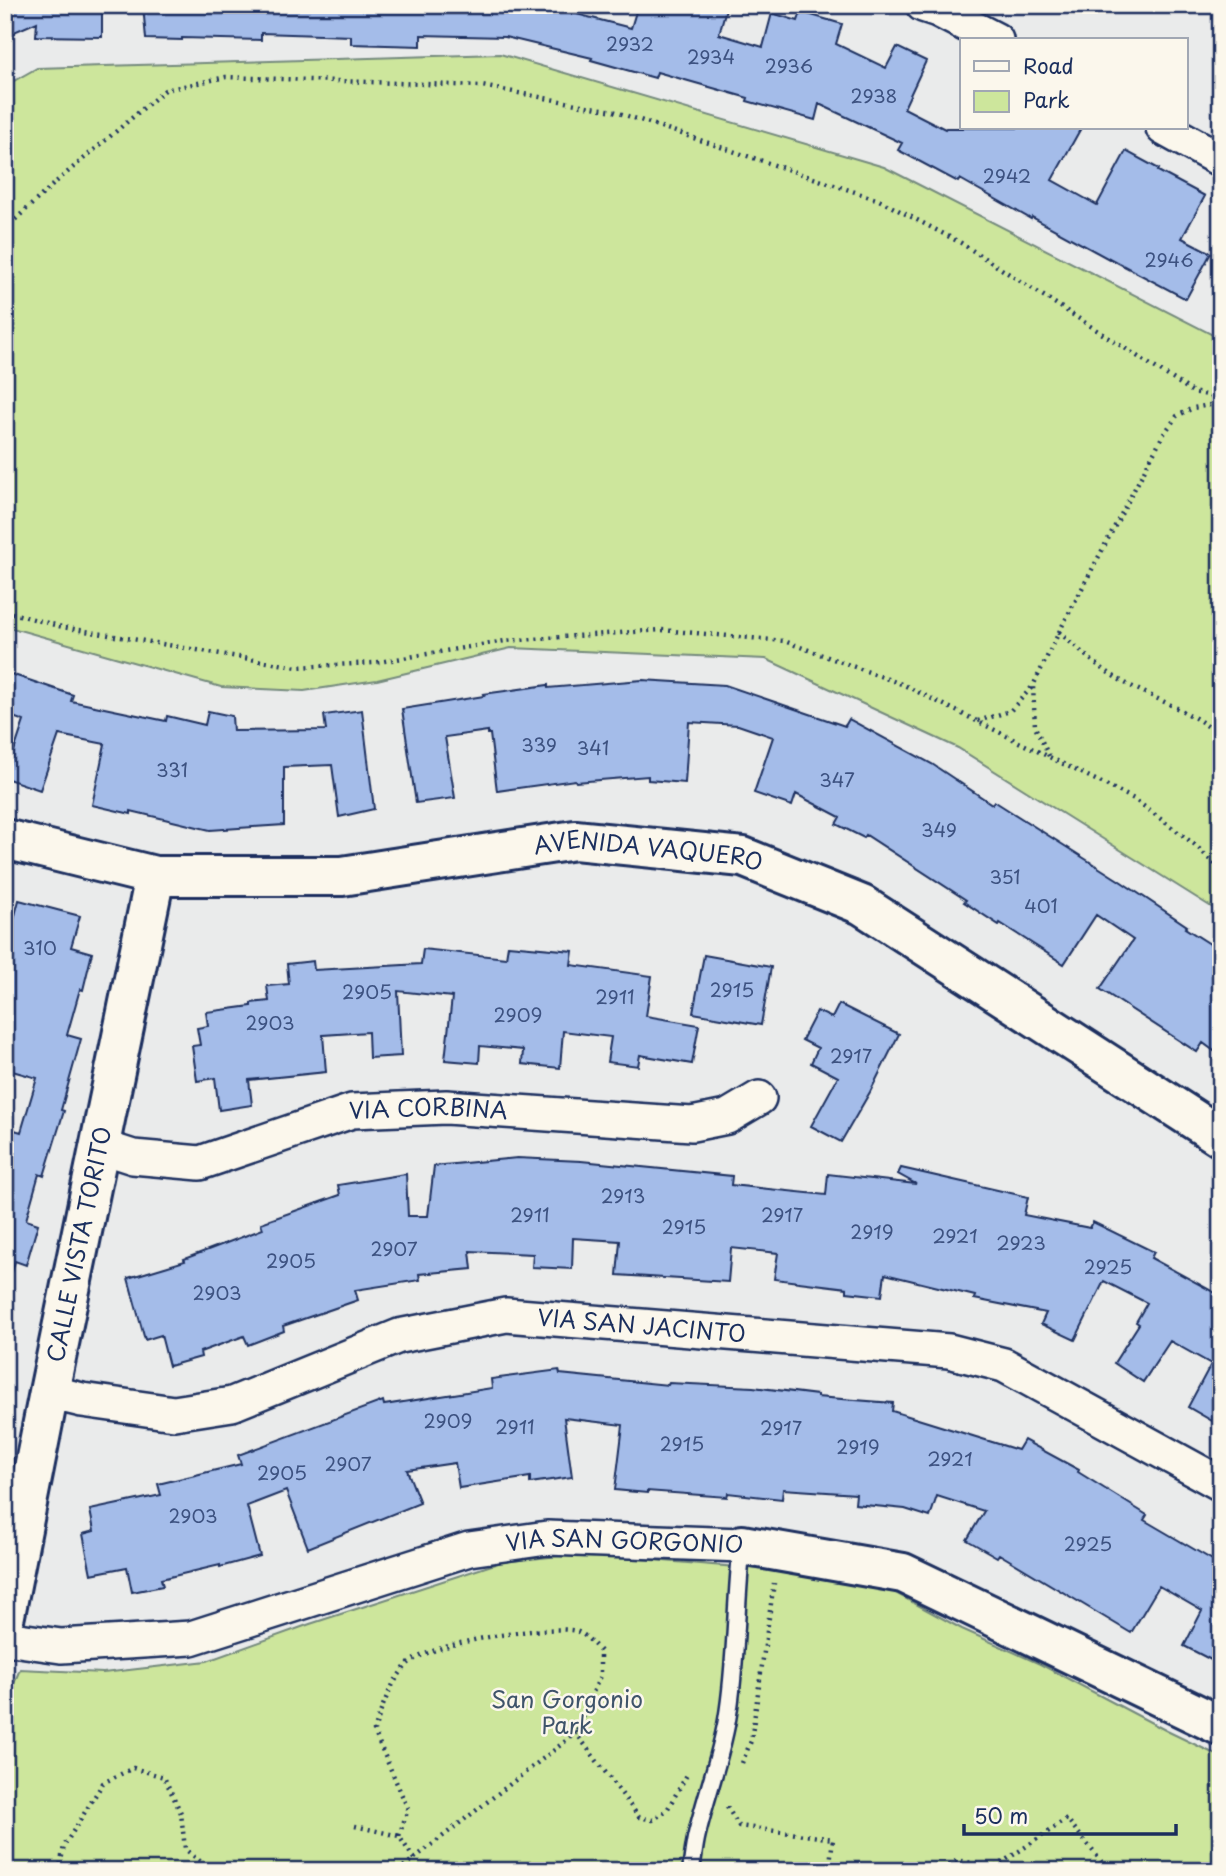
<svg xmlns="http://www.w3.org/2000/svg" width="1226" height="1876" font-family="'Playpen Sans',sans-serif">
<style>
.green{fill:#cde69c;stroke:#748a7d;stroke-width:2}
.building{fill:#a4bce9;stroke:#1b2f5e;stroke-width:2}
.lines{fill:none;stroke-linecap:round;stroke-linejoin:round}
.service-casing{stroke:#1b2f5e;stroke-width:21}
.minor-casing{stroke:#1b2f5e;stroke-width:38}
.tertiary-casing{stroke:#1b2f5e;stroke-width:44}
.secondary-casing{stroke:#1b2f5e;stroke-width:44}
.path{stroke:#1b2f5e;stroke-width:4.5;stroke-dasharray:2 5;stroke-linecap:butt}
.service{stroke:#fbf7ec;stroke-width:16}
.minor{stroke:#fbf7ec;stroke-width:33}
.tertiary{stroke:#fbf7ec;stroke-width:38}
.secondary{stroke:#fbf7ec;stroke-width:38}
.labels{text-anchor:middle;stroke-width:5;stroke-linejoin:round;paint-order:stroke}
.number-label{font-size:19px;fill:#3d5281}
.street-label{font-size:23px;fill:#1b2f5e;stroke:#fbf7ec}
.park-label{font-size:23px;fill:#3f546a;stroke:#fbf7ec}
</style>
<rect width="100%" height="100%" fill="#eaebeb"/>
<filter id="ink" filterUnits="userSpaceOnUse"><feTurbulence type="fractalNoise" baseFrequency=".0143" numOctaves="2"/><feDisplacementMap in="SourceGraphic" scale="14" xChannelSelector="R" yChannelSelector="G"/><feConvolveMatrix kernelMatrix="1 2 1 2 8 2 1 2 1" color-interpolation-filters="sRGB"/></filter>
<g filter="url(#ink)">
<path class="green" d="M500,54L884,167L1221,339V913L958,748L766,659L511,648L377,680L304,691L221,687L5,626V86L37,68Z
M579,1554L810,1573L881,1585L962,1629L1040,1664L1167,1731L1221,1757V1871H5V1705L20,1669L103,1673L207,1661L310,1624L501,1562Z"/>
<path class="building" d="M5,5H102V37L36,36L37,22L5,36Z
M143,5H558L557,9L631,28L638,5H727L719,34L763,47L772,13L798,21L801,12L842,24L836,44L886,68L897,47L926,61L904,108L945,129L946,128H1081L1052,180L1097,205L1126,151L1159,169L1158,171L1205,196L1182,238L1211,253L1186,299L1109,258V259L1032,217L1031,219L960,179L958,182L898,150L902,143L819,104L815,120L747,101L748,98L657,72L655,78L591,60L592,58L505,37L421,35V46L351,44V36L261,33V40L182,38V40L146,39Z
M5,672L73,695L71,701L166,721L167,716L205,725L208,711L232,716L233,731L326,730L324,715L362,710L374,809L339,817L332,765L284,767V825L210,830L131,811V814L92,805L105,744L59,735L40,790L5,778L24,721L5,714Z
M642,680L725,685L845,726L849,719L932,764L992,804L994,801L1120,881L1187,926L1185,928L1221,951V1056L1203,1043L1197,1052L1100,989L1133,940L1096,915L1064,964L1000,923L999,925L964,902L966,900L866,835L864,838L836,824L840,817L796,794L792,806L754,793L773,737L738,725L689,722L685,783L648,780V776L576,782L575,780L497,791L490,734H488V731L445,737L455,798L416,803L402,709L484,696L483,694L548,685V688Z
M19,900L80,916L71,947L92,953L83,990L80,989L67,1035L81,1039L61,1110L64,1111L44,1176L39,1174L26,1220L38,1224L26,1265L15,1261L12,1272L5,1271V1127L21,1132L37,1078L5,1069V954Z
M508,945L573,951L571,965L652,976L646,1016L699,1025L692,1064L640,1055L638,1066L607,1062L611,1037L563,1031L560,1068L522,1064L523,1050L480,1046L479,1063L445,1060L452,997L398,991L401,1056L369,1058L368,1032L323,1035L326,1072L249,1080L252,1105L219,1110L215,1078L197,1081L192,1046L200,1045L197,1028L208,1026L206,1012L251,1006V1003L269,1001L267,986L289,984L287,964L313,961L314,970L421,964L423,949L506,958Z
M704,955L771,967L761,1025L693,1013Z
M839,1004L899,1034L870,1092L841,1142L811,1126L838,1077L811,1063L818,1048L802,1040L817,1011L832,1018Z
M517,1158L581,1161L732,1176L731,1185L826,1195L828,1174L916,1184L898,1174L901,1168L1028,1197L1024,1215L1090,1228L1093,1222L1154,1252L1151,1258L1221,1296V1426L1188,1407L1211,1364L1170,1341L1143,1382L1114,1363L1139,1324L1136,1322L1147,1303L1104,1281L1075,1340L1041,1324L1046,1313L974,1299L975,1296L885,1274L882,1296L847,1292V1288L774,1279L778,1253L731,1248L728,1282L617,1275L620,1241L573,1238L572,1269L532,1267L533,1254L470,1251L472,1269L419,1274L420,1280L355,1290L358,1300L283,1326L284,1331L248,1345L244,1336L200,1352L201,1357L169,1366L161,1335L145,1340L128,1278L185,1261L184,1259L263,1229L261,1223L340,1195L338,1185L406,1174L408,1216H428L434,1166Z
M559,1370L560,1374L668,1385L669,1383L753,1387L817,1395V1397L893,1403L892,1411L1018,1450L1024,1440L1079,1470L1078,1472L1147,1515L1144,1520L1221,1565V1665L1184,1646L1202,1611L1159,1586L1131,1633L999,1554L997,1557L967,1540L984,1511L937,1496L930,1517L905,1509L855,1504L856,1494L783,1489L782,1499L728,1493L727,1497L647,1491V1493L615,1490L623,1425L564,1418L572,1477L530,1483V1477L459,1488L455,1463L407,1470L420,1503L308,1548L286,1491L247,1506L260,1556L220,1567V1565L161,1579L163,1586L132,1592L127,1567L91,1574L83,1534L94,1531L90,1510L161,1495L158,1484L241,1464L238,1455L383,1401L384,1405L492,1388L491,1379Z"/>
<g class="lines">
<g class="service-casing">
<path id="service" d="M691,1871C693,1859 694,1846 697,1834C706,1796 720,1759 727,1720C737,1663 735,1603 742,1545"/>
</g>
<g class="minor-casing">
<g id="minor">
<path d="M923,5L938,10L996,40"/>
<path d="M1163,128L1221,160"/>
<path id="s1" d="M99,1146L133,1157L200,1163L352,1111L446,1107L692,1124L727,1117L759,1098"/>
<path id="s2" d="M49,1392L82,1400L174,1413L232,1404L399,1336L506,1315L949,1351L1004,1365L1221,1484"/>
<path id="s3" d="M5,1638L61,1646L191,1638L469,1549L547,1538L742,1545"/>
</g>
</g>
<g class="tertiary-casing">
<g id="tertiary">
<path d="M742,1545L903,1573L1221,1726"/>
<path id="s4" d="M5,1615L49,1392L155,876"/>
</g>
</g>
<g class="secondary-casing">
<g id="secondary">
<path id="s5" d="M5,839L155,876H342L575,840L743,857L862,905L1221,1137"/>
</g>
</g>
<path class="path" d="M5,229L56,182L165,90L226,77L482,86L613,111L879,200L961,243L1193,392L1221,398
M5,611L62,627L297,667L373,663L505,641L662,630L784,641L904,685L1134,799L1194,844L1221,870
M1059,632C1080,651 1100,669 1125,683C1157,700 1194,712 1221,737
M978,721L1010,711L1033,686
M1049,756L1035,727L1033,686L1059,632L1163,435L1177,416L1193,408L1221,403
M742,1763L751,1741L774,1583
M727,1807L739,1826L833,1839L829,1871
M355,1826L399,1836
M414,1859L399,1836L408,1809L374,1731C382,1707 390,1683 408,1664C429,1643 540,1626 570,1630C584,1631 591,1642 600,1651V1676L576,1733
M59,1871L64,1846L103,1783L133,1768L164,1777L181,1813L185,1849L212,1871
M398,1871L576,1733L639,1817L653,1820L667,1810L688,1773
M936,1871L958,1860L994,1868L1067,1819L1105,1866L1113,1871"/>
<use href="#service" class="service"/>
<use href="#minor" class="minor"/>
<use href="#tertiary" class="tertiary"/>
<use href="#secondary" class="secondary"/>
</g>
</g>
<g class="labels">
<g class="number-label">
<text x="630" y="51">2932</text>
<text x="711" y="64">2934</text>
<text x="789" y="73">2936</text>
<text x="874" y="103">2938</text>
<text x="1007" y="183">2942</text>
<text x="1169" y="267">2946</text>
<text x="539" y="752">339</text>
<text x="593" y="755">341</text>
<text x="172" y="777">331</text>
<text x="837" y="787">347</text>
<text x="939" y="837">349</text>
<text x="1005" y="884">351</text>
<text x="1041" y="913">401</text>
<text x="40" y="955">310</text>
<text x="732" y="997">2915</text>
<text x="367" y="999">2905</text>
<text x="615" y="1004">2911</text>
<text x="518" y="1022">2909</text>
<text x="270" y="1030">2903</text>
<text x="851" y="1063">2917</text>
<text x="623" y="1203">2913</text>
<text x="530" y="1222">2911</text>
<text x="782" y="1222">2917</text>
<text x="684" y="1234">2915</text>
<text x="872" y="1239">2919</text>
<text x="955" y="1243">2921</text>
<text x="1021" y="1250">2923</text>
<text x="394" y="1256">2907</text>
<text x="291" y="1268">2905</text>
<text x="1108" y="1274">2925</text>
<text x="217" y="1300">2903</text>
<text x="448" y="1428">2909</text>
<text x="515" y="1434">2911</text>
<text x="781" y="1435">2917</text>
<text x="682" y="1451">2915</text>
<text x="858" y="1454">2919</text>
<text x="950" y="1466">2921</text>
<text x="348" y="1471">2907</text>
<text x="282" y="1480">2905</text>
<text x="193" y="1523">2903</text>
<text x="1088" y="1551">2925</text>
</g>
<g class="street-label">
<text dy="8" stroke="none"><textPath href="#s5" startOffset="651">AVENIDA VAQUERO</textPath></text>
<text dy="8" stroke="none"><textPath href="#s1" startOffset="340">VIA CORBINA</textPath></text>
<text dy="8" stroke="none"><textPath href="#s4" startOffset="378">CALLE VISTA TORITO</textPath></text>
<text dy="8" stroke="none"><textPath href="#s2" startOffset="611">VIA SAN JACINTO</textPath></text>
<text dy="8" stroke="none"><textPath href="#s3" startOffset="635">VIA SAN GORGONIO</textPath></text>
</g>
<g class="park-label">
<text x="567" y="1708">San Gorgonio<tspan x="567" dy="26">Park</tspan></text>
</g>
</g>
<rect width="1226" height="1876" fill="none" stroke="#fbf7ec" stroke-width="28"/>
<rect x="14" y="14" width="1198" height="1848" fill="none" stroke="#1b2f5e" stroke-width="2.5" filter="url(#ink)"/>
<rect x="960" y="38" width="228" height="91" fill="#fbf7ec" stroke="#a1a7b3" stroke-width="2"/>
<rect x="974" y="61" width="35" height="10" fill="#fbf7ec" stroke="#a1a7b3" stroke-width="2"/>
<text x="1023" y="74" font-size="21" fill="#1b2f5e">Road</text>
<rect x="974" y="91" width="35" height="21" fill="#cde69c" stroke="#a1a7b3" stroke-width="2"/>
<text x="1023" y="108" font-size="21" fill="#1b2f5e">Park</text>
<path d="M964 1824v10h212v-10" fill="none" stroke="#1b2f5e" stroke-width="3.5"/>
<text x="974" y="1824" font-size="21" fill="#1b2f5e" stroke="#fbf7ec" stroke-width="5" paint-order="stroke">50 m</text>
</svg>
